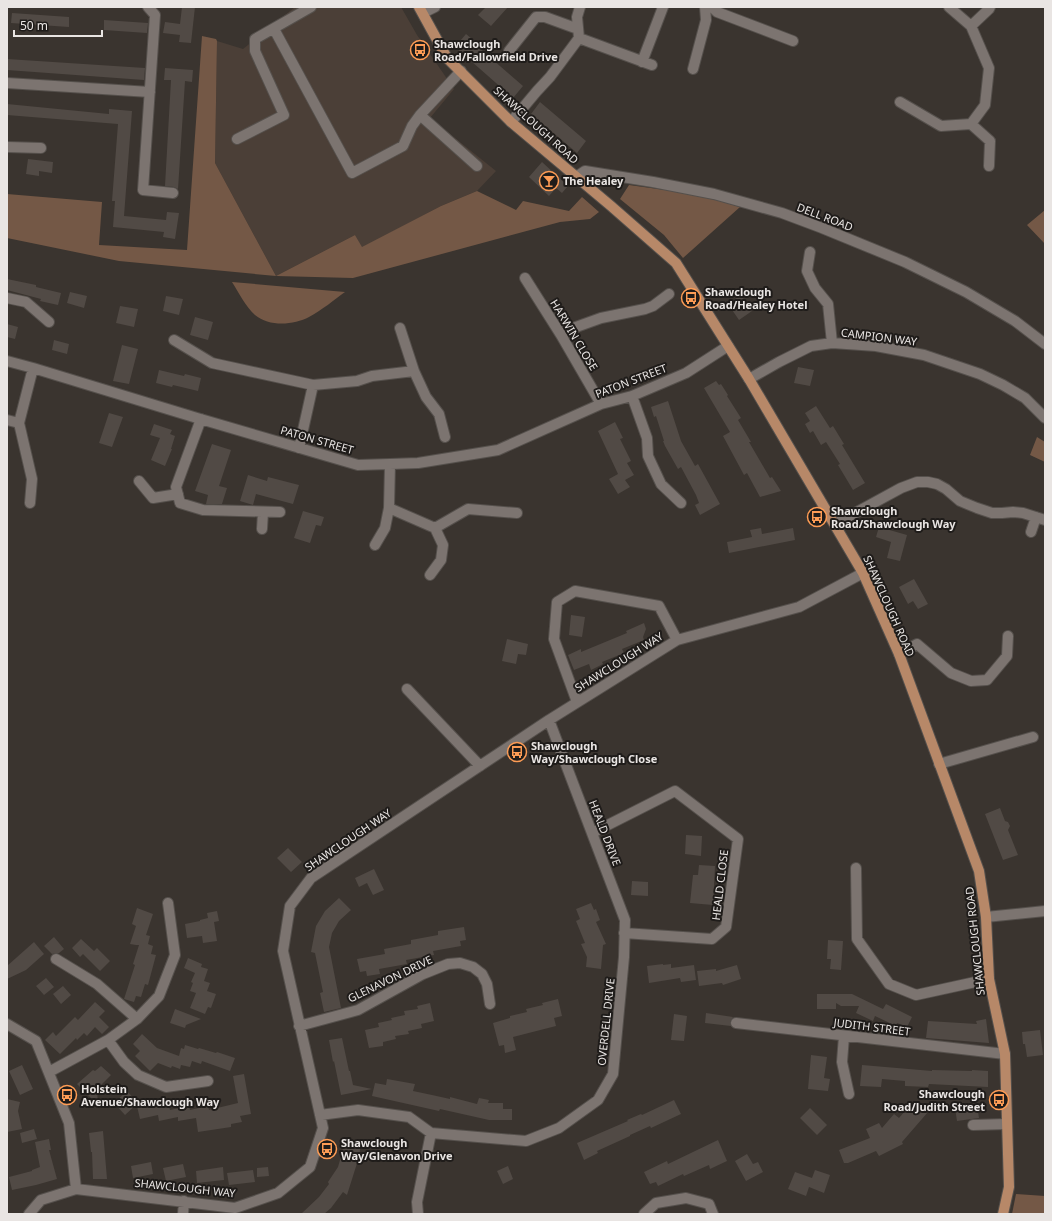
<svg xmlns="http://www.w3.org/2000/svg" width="1052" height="1221" font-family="'Noto Sans',sans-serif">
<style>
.built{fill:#4b3f37}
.green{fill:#745846}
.building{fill:#514a45}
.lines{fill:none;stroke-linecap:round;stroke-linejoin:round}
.minor-casing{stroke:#55504c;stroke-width:12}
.major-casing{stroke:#55504c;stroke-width:12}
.minor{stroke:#7c7470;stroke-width:10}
.major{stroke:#b78868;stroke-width:10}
.labels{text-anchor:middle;stroke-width:4;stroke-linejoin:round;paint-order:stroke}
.poi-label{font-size:11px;font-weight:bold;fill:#e9e5e3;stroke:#1f1c1a;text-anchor:start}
.street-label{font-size:11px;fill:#e9e5e3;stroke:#1f1c1a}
</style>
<rect width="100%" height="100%" fill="#3a342f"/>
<path class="built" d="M295,7H401L417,35L454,89L430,118L496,171L477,191L441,206L362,248L355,235L276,276L215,163L217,41L243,49Z"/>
<path class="green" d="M202,36L216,39L217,41L215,163L276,276L355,235L362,247L441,206L477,191L516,210L523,201L569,211L582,197L599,212L590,219L560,222L353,278L276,276L119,261L7,238V194L102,202L99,245L187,250Z
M629,185L680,192L710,198L740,207L683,258L664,235L620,199Z
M1045,210V244L1027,225Z
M232,282L345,292C334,300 322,310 309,317C294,325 269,327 255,315C246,307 239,293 232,282Z
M1037,437L1045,442V462L1030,455Z
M1016,1194L1045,1196V1214H1012Z"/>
<path class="building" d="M182,7H195L191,43L179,42L180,35L163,33L165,22L180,24Z
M486,7H508L491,26L478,15Z
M12,13L69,17V27L11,23Z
M104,20L148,23L147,33L104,30Z
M466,34L478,44L477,46L523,86L513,98L455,47Z
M7,59L145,68L144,80L7,70Z
M165,68L193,70L192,82L185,81L178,189L174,187L165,186L171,80H164Z
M540,102L586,141L577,153L531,114Z
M7,104L109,114V109L132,111L124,216L166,220L167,212L179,213L175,239L163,237L164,232L113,227L115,201H112L118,124L7,115Z
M28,159L53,162L52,173L39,171V176L26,174Z
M542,162L568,186L562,193L556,188L549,196L529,177Z
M7,279L36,285V287L61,293L58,305L40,301L41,299L7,290Z
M70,292L87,296L84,308L67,303Z
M741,295L752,311L739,320L728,304Z
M166,296L183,299L179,315L163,311Z
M120,306L138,309L134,327L116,323Z
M195,317L213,322L208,340L190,335Z
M7,324L18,327L15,339L7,337Z
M54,340L69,344L67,354L52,350Z
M122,345L138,349L129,384L113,381Z
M798,367L814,370L810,386L794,383Z
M159,370L184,376L185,374L201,378L198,391L173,385L172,387L156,383Z
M716,381L719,385L721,384L728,395L727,396L741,418L738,420L751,442H749L770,478L772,477L781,491L760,497L747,473L744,475L723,436L730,432L704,388Z
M668,401L681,441L695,466L698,464L720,504L700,515L695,505L699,503L696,495L681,467L678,469L665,446L663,441H664L656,416L654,417L651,407Z
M816,406L830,428L833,426L844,444L842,445L865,483L853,490L838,465L840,464L826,442L821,445L813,431L810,433L805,424L810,421L805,413Z
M109,413L123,417L112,447L99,443Z
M615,422L623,438L620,439L631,461L627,463L634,475L625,480L630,487L618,494L609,479L618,474L598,431Z
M154,424L172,430L170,434L175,436L171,449H172L165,466L151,460L160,438L150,435Z
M212,444L231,450L219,486L227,488L222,504H206L208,495L195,491Z
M248,475L267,481L268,477L299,485L293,504L256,494L253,505L240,501Z
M303,511L324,517L321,526L316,525L310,543L294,538Z
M879,527L907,535L900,561L887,558L891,542L876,537Z
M761,528L762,534L793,528L795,540L729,553L727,542L752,537L750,530Z
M914,579L928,604L918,609L913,601L908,604L899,587Z
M571,615L585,617L582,637L569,635Z
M644,623L646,629L643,637L644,640L622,649L624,653L602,662L603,664L591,670L589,664L574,670L568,655L581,649V652L627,633L626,631Z
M507,639L528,644L526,655L518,654L516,664L502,661Z
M1000,808L1005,821L1008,822L1010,826L1008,830L1018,855L1003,860L985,814Z
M686,835L702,836L701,856L685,854Z
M288,848L302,862L291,872L277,858Z
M699,865L715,866L713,905L690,903L693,875H698Z
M374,869L384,890L373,895L367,883L359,887L355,878Z
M632,881L648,882V896L631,895Z
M339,898L351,910L339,921L332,933L329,947L341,1008L324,1012L320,993L323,992L315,953L311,952L316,926L325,911Z
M591,903L594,910L596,909L600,920L596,922L606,944L603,945L601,969L586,967L587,957L581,944L585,943L576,921L580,919L576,909Z
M137,908L153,914L146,935L150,936L148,944L153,946L151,954L156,955L148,985L145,984L141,997L136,996L134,1002L124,999L135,965L133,964L139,945H136L130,944L136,926L132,924Z
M217,911L219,921L214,922L217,941L203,943L202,936L187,938L185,924L200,921V920L208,918L207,913Z
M464,927L466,940L460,941L461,946L433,951L434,955L406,960L407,964L379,969L380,974L367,976L366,971L360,972L357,959L385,954L384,949L411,944V940L438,935V931Z
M54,937L64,949L59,953H56L52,954L44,946Z
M81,939L94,951L97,948L110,961L100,971L83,954L80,957L72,948Z
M828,940L843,941L841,970L830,969L831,959H827Z
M34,942L44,954L26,970L7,979V966Z
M188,958L202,964L201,967L208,969L204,981L210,983L207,991L216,994L211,1008L208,1007L205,1014L190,1008L196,993L190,991L193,983L191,982L195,973L184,968Z
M663,964V965L671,964V968L694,965L696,980L681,982L680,978L649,983L647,966Z
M737,965L741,979L723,985L722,983L699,986L697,971L716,969V971Z
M46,978L54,987L44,995L36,986Z
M63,986L71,995L61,1004L53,994Z
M817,994H852L883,1009L886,1004L912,1017L907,1027L897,1023L896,1026L875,1016L873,1021L856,1013L859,1006H841L836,1003V1009H817Z
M558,999L562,1016L554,1018L556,1026L513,1037L516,1050L505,1053L504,1045L499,1046L493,1023L510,1018V1016L527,1012L526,1009L543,1005L542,1003Z
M95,1002L105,1011L99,1017L109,1027L102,1034L95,1027L87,1036L84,1033L77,1040L76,1038L60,1054L45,1040L53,1032L56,1036L75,1017L78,1020Z
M430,1003L434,1021L421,1024L422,1028L408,1031L409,1034L395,1036L396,1039L383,1042V1046L369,1048L365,1030L379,1027L378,1023L392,1020L391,1018L405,1015L404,1011L418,1009L417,1006Z
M175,1009L201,1019L186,1025L185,1028L170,1023Z
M706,1013L733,1017L730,1022L731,1026L705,1023Z
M674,1014L687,1016L684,1041L671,1040Z
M986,1019L989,1043L926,1038L928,1021L977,1024L976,1021Z
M1040,1030L1043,1055L1027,1057L1025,1044H1023L1022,1032Z
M142,1034L157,1048L179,1056L181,1048L184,1049L185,1045L198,1049L199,1048L216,1053L217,1052L235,1058L230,1071L202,1061L201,1064L192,1061L190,1067L181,1065L180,1069L172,1066L171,1068L158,1063L150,1071L135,1056L140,1051L133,1044Z
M342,1038L349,1071H350L353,1085L372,1089L341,1095L334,1061L333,1062L329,1040Z
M811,1055L827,1057L824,1078L830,1079L828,1091L808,1089Z
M22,1065L33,1089L20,1095L9,1071Z
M862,1065L932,1071V1070L972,1071V1070L988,1071V1087L929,1084L928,1087L905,1086V1081L882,1079L881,1087L860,1086Z
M101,1066L111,1075L97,1089L98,1105L77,1084L93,1070L95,1071Z
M244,1074L251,1114L240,1116L242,1122L231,1124V1127L198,1132L196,1118L178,1121V1117L159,1121L158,1115L140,1119L137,1106L151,1103L152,1107L163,1105V1107L169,1106L170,1110L189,1106L190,1110L208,1106L209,1110L238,1103L233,1076Z
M387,1079L415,1084L413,1091L432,1095L450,1099V1097L477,1104L479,1098L489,1100L488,1103H503V1109H512V1120H489L440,1109L439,1111L372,1096L375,1083L386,1085Z
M127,1091L138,1103L125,1115L114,1103Z
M7,1099L20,1102L18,1111L22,1129L7,1132Z
M674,1100L681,1114L651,1128L650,1126L630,1135V1136L597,1151L598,1153L584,1160L577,1143L628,1121L627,1120L641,1114L642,1115Z
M911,1104L917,1110L921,1105L928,1112L902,1142L903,1144L879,1156L876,1151L848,1163H844L839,1150L870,1138L866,1129L879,1123L882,1128L894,1114L899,1118Z
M977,1105L979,1118L957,1121L955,1108Z
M810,1108L827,1125L817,1135L800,1118Z
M34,1129L37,1139L22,1143L20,1133Z
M103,1131L107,1179H93L92,1152H91L89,1133Z
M49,1139L51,1150H49L57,1179L36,1185L12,1190L9,1177L32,1171V1170L40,1167L35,1142Z
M718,1140L727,1161L710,1169L709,1165L684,1176L683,1174L658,1186L656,1182L650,1184L644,1172L667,1161L668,1164Z
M344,1141L361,1144L359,1157L347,1195L343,1192L331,1208L324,1214H301L319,1197L329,1184L328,1182L338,1167L342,1153Z
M747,1154L753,1164L758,1162L763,1172L746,1181L735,1161Z
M151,1162L153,1174L133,1178L131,1166Z
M183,1164L186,1177L166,1181L163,1168Z
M508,1166L513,1179L503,1184L497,1171Z
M223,1167L224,1180L197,1183L196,1171Z
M268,1167L269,1176L257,1177V1168Z
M253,1170L255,1182L229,1185L227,1173Z
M815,1170L830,1175L824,1193L809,1187L806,1196L788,1189L795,1172L812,1178Z"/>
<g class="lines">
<g class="minor-casing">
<path id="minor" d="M148,7L155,15L143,190L173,193
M712,7L717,12L793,41
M949,7L971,26L989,68L985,105L971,124
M423,13L435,7
M971,26L989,9L990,7
M274,29L352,173L403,146L412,126L420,115L461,71
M579,38L652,65
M509,51L536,17H545L578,29
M642,62L663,7
M693,69L706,20L705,7
M7,83L150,92
M900,102L941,126L971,124
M420,115L477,166
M511,122L537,91L550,77L579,38L577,17L580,7
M971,124L990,141L989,166
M237,139L284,115L255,51V39L311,7
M7,147L41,148
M576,177L585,171L653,182L714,194L782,213L822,228L905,262L966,292L1015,321L1045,344
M810,252L807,271L815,288L828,304L832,343
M525,278L561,335L601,404
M7,298L26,302L49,322
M400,328L414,371L426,397L439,414L445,437
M561,335L576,327L601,318L645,309L653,306L669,294
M174,340L212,363L313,385L357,381L372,376L414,371
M7,361L33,368L197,418L358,465L390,464L418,463L498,450L601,404L632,396L686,373L728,346
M749,379L779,362L811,346L832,343L876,346L924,355L980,374L1003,385L1025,398L1045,418
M632,396L647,438L648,456L661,484L681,503
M201,419L176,487L180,503L203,510L280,512
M7,420L19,423
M299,448L313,385
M390,464L389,508L435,528L468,509L517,513
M139,481L153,498L178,494
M30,503L32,479L19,423L33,368
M835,524L901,488L917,482H928L937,484L946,489L960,501L977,508L992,513H1002L1013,512L1023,513L1045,520
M262,529L263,512
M1031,532L1036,517
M375,545L385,528L389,508
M430,575L441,560L443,545L435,528
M899,654L917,644L951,673L971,681L987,680L1007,656L1008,636
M407,689L480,766
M577,702L554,639L557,602L575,591L659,606L677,640
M939,764L1033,737
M592,833L675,791L738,839L726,927L712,939L624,933
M856,868L857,939L889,984L916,995L989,979
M986,917L1045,911
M56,959L97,984L137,1019
M736,1023L1005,1054
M7,1024L36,1041L69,1123L76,1189
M299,1026L358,1010L423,974L448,964L460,963L473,967L482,974L487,984L490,1004
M844,1036L842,1062L849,1094
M108,1040L124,1062L138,1075L166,1087L208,1081
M49,1072L108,1040L137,1019L159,996L175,955L168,903
M320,1115L358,1110L409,1117L431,1133L526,1141L559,1128L598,1100L613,1074L624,957L625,920L549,720
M973,1125L1007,1124
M29,1214L41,1200L76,1189L235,1208L278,1193L310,1167L323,1128L283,951L290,906L311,878L549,720L677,640L799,607L863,573
M183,1214L184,1201
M418,1214L417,1202L431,1133
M644,1214L656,1203L686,1198L709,1204L713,1214"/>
</g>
<g class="major-casing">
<path id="major" d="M419,7L447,58L511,122L611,206L676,263L749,379L863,573L899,654L979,871L986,917L989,979L1005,1054L1009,1187L1003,1214"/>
</g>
<use href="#minor" class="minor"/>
<use href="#major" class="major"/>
</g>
<defs>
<g id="bus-ring" transform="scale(1)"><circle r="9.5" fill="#1f1c1a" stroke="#fd9c55" stroke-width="1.5"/><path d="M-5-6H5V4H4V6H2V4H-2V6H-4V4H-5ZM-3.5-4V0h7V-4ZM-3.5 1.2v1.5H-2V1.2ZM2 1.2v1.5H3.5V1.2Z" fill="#fd9c55"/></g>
<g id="bar-ring" transform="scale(1)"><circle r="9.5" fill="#1f1c1a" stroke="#fd9c55" stroke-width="1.5"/><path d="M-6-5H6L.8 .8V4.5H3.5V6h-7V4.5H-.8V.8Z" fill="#fd9c55"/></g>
</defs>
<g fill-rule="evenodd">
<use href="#bus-ring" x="420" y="50"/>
<use href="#bar-ring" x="549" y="181"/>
<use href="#bus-ring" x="691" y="298"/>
<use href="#bus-ring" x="817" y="517"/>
<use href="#bus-ring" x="517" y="752"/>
<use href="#bus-ring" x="67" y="1095"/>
<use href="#bus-ring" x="999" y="1100"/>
<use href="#bus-ring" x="327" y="1149"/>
</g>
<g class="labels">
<g class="poi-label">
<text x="434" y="48">Shawclough<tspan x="434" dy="13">Road/Fallowfield Drive</tspan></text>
<text x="563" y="185">The Healey</text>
<text x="705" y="296">Shawclough<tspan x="705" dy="13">Road/Healey Hotel</tspan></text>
<text x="831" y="515">Shawclough<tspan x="831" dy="13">Road/Shawclough Way</tspan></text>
<text x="531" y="750">Shawclough<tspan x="531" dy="13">Way/Shawclough Close</tspan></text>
<text x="81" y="1093">Holstein<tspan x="81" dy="13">Avenue/Shawclough Way</tspan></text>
<text x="985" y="1098" text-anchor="end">Shawclough<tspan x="985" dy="13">Road/Judith Street</tspan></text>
<text x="341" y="1147">Shawclough<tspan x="341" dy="13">Way/Glenavon Drive</tspan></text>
</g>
<g class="street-label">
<text transform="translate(536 125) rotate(42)" y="4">SHAWCLOUGH ROAD</text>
<text transform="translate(825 217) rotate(21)" y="4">DELL ROAD</text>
<text transform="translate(574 335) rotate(59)" y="4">HARWIN CLOSE</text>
<text transform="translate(879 337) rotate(7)" y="4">CAMPION WAY</text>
<text transform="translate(631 381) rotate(-21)" y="4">PATON STREET</text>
<text transform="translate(317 440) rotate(16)" y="4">PATON STREET</text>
<text transform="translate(889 606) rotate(66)" y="4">SHAWCLOUGH ROAD</text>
<text transform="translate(619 662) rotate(-32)" y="4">SHAWCLOUGH WAY</text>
<text transform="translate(605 833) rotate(69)" y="4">HEALD DRIVE</text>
<text transform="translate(348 840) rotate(-34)" y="4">SHAWCLOUGH WAY</text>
<text transform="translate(720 885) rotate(-83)" y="4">HEALD CLOSE</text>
<text transform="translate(975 941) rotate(-96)" y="4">SHAWCLOUGH ROAD</text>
<text transform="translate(390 979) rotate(-26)" y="4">GLENAVON DRIVE</text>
<text transform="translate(606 1022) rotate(-84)" y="4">OVERDELL DRIVE</text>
<text transform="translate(872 1027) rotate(7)" y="4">JUDITH STREET</text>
<text transform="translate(185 1188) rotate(6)" y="4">SHAWCLOUGH WAY</text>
</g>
</g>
<rect width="1052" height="1221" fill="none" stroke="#e9e5e3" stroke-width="16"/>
<path d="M14 30v6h88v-6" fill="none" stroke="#e9e5e3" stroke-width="2"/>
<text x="20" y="30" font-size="12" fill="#e9e5e3" stroke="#1f1c1a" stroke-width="3" paint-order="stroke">50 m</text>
</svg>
